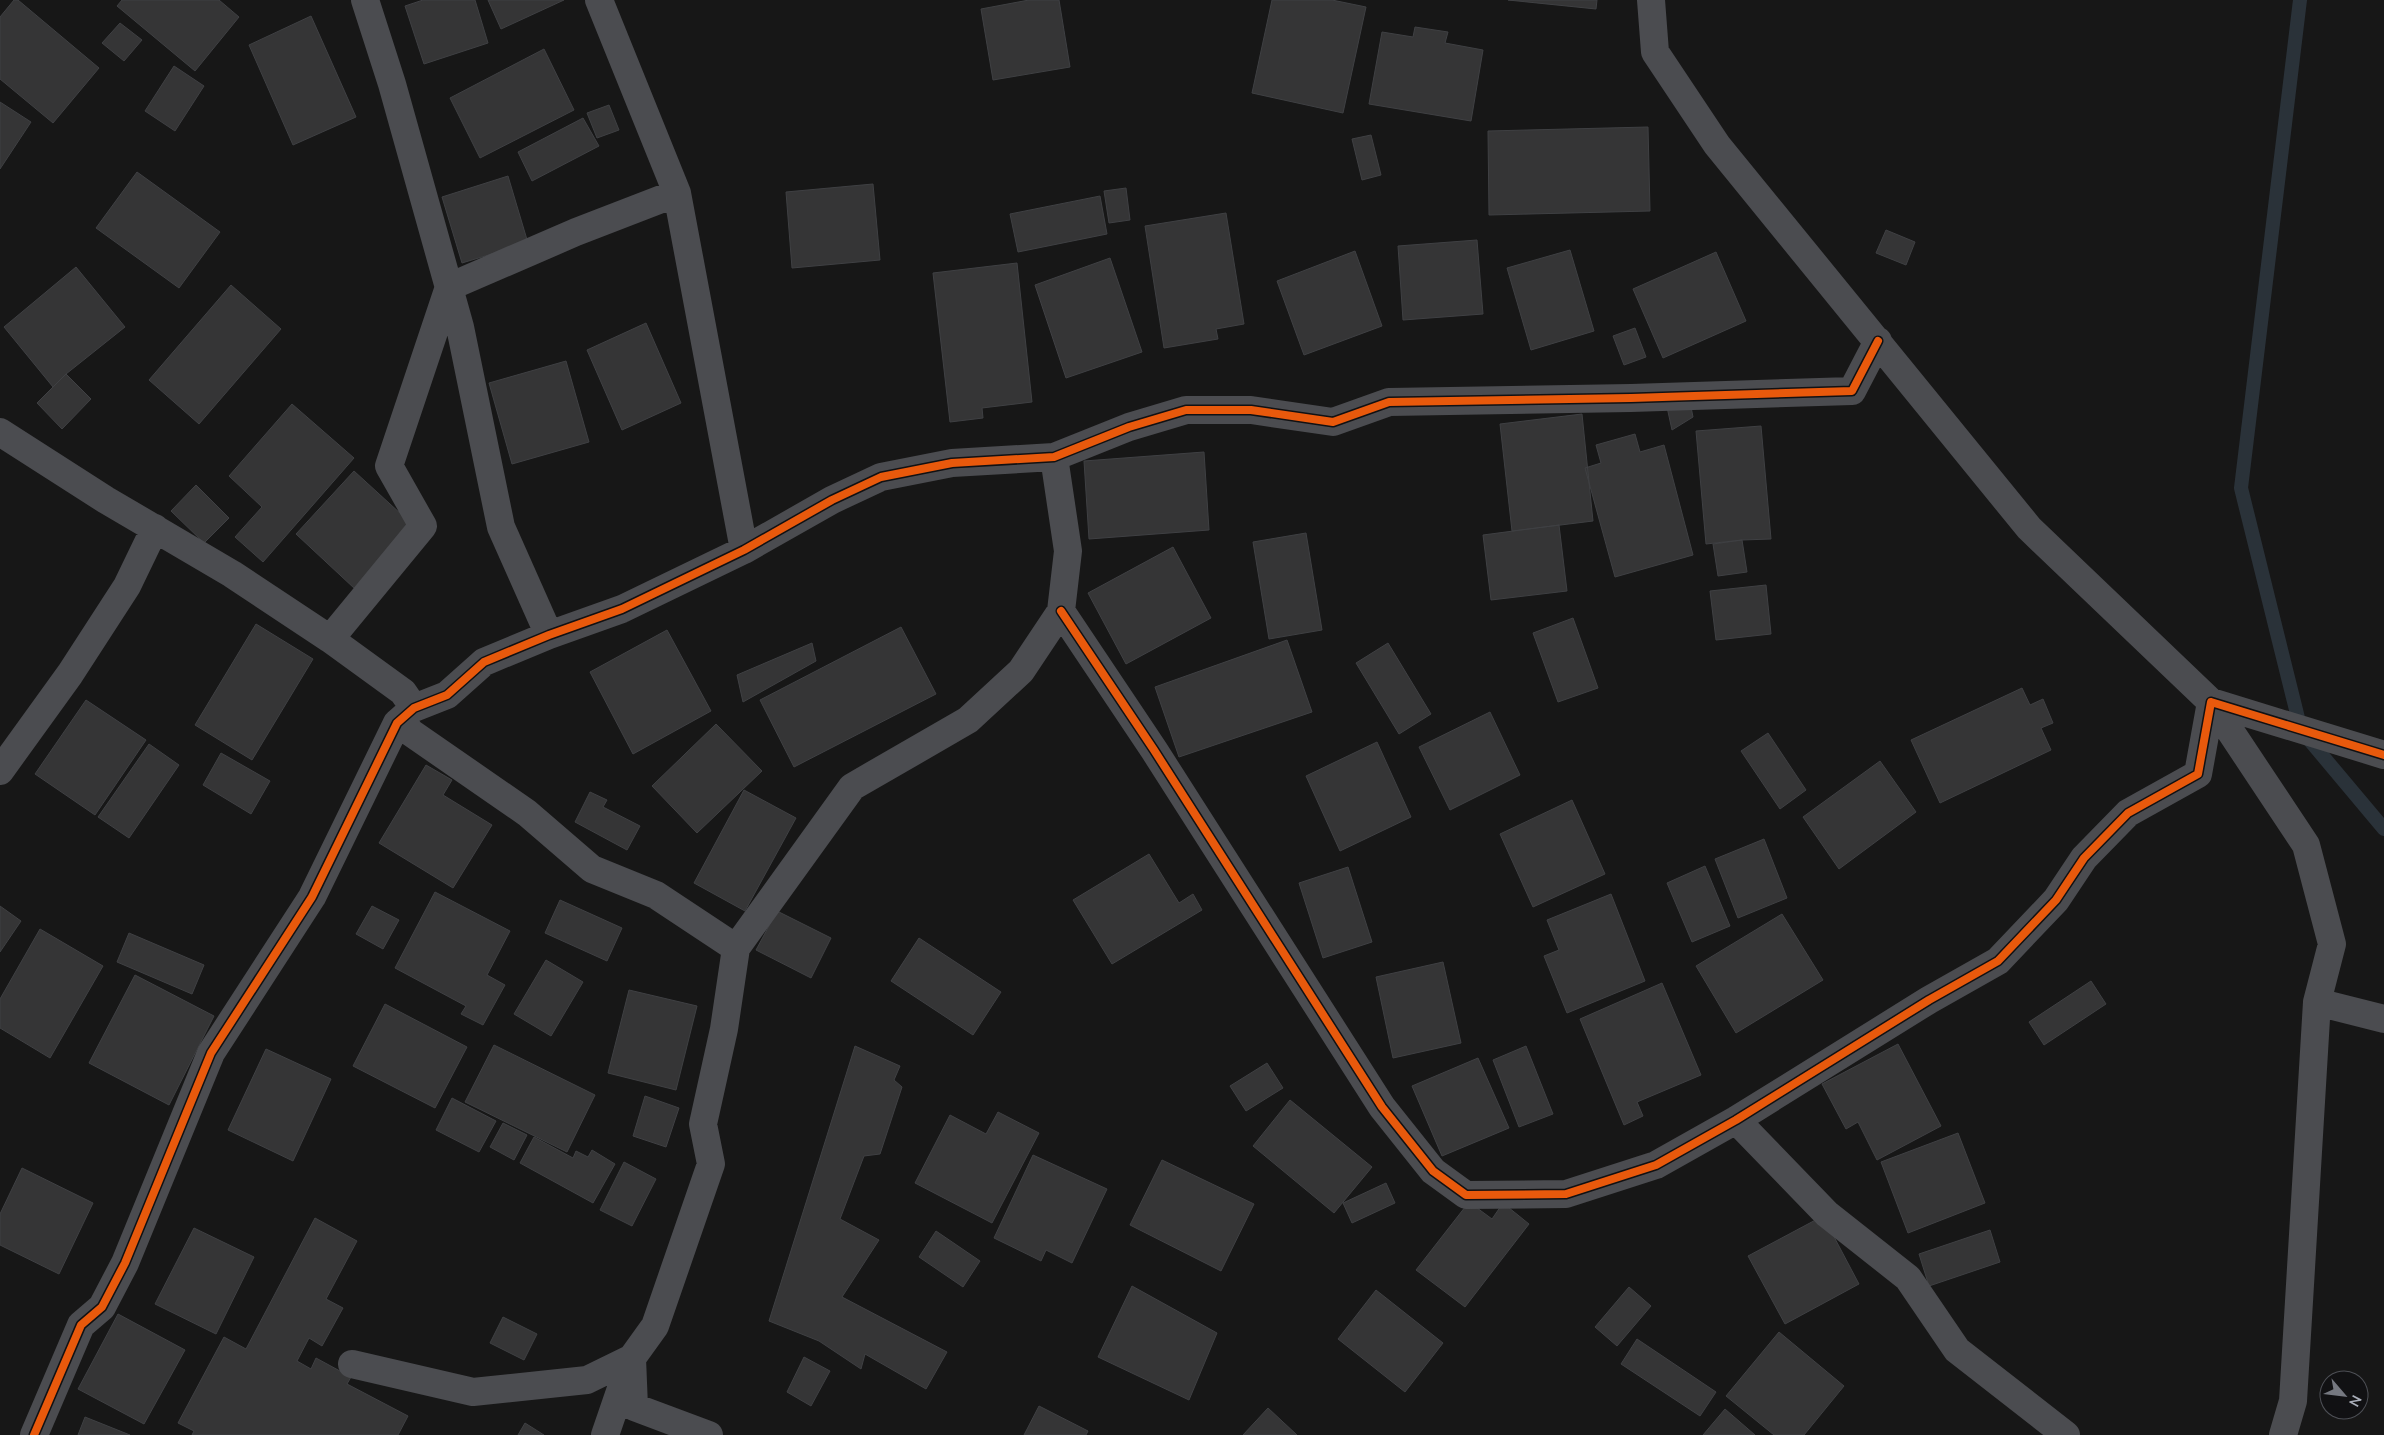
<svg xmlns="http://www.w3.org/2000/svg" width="2384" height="1435" font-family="Mulish,sans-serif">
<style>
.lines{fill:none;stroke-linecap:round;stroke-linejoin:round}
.stream{stroke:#2a3239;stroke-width:14}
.building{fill:#353536;stroke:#3f4043}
.minor{stroke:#4b4c50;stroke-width:28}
.cycleway-casing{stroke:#111113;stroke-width:11}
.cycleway{stroke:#e8590c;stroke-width:8}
</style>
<rect width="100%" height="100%" fill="#171717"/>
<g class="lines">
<path class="stream" d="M2300,0L2241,488L2301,730L2384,829"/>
</g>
<path class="building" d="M14,0H18L99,68L53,123L0,79V17Z
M122,0H219L239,17L195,71L117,6Z
M423,0H475L488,43L424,64L405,6Z
M488,0H564L501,29Z
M1029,0H1059L1070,67L993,80L981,9Z
M1272,0H1332L1366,7L1343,113L1252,93Z
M1508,0H1597L1596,9Z
M311,16L356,117L293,145L249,45Z
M120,23L142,40L124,61L102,43Z
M1415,27L1448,32L1445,43L1483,50L1471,121L1369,104L1382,32L1413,37Z
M544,49L574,110L480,158L450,98Z
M174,66L204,86L175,131L145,111Z
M0,102L31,122L0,169Z
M609,105L619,130L597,138L587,113Z
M583,118L599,146L532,181L518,152Z
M1648,127L1650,211L1489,215L1488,131Z
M1371,135L1381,175L1362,180L1352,139Z
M137,172L220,232L179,288L96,228Z
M508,176L528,243L462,263L442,197Z
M873,184L880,260L792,268L786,192Z
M1126,188L1130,220L1109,223L1104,191Z
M1100,196L1107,234L1018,252L1010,214Z
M1226,213L1244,324L1216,329L1218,339L1164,348L1145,226Z
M1886,230L1915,242L1906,265L1876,253Z
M1477,240L1483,314L1403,320L1398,246Z
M1570,250L1594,331L1531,350L1507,268Z
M1355,251L1382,326L1304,355L1277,281Z
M1716,252L1746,321L1663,358L1633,289Z
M1110,258L1142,352L1066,378L1035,285Z
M1017,263L1032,402L982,408L983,418L950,422L933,273Z
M76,267L125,327L66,374L53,387L4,327Z
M231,285L281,329L199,424L149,380Z
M646,323L681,403L622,430L587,350Z
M1635,328L1646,357L1624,365L1613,336Z
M566,361L589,442L512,464L489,383Z
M66,374L91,399L62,429L37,403Z
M1690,402L1693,417L1672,430L1667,407Z
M292,404L354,458L263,562L235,537L262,507L229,476Z
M1582,414L1593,521L1512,531L1500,424Z
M1761,426L1771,539L1742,540L1706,544L1696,431Z
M1635,434L1640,452L1664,445L1693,555L1615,577L1585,468L1601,463L1596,445Z
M1204,452L1209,530L1089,539L1084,461Z
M354,471L413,525L355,589L296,534Z
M196,485L229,518L204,543L171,511Z
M1559,525L1567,591L1491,600L1483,535Z
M1306,533L1322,630L1269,639L1253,542Z
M1742,540L1747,572L1718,576L1713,544Z
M1173,547L1211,618L1126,664L1088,593Z
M1766,585L1771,634L1716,640L1710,591Z
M1573,618L1598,688L1558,702L1533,633Z
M256,624L313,659L252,760L195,725Z
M901,627L936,694L794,767L760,700Z
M667,630L711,711L633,754L590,672Z
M1287,640L1312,712L1179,757L1155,687Z
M812,643L816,661L743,702L737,675Z
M1388,643L1431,714L1399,734L1356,663Z
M2022,688L2030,705L2043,699L2053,723L2041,728L2051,750L1940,803L1911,740Z
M86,700L146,740L95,815L35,774Z
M1490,712L1520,775L1450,810L1419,747Z
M716,724L762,771L697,833L652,786Z
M1768,733L1806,790L1780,809L1741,751Z
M1377,742L1411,817L1340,851L1306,776Z
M149,744L179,765L129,838L98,817Z
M221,753L270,781L251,814L203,785Z
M1880,761L1916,812L1839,869L1803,817Z
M426,765L452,780L443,795L492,825L453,888L379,843Z
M744,790L796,818L745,911L694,883Z
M590,792L607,800L603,807L640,826L627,850L575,822Z
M1572,800L1605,874L1533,907L1500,834Z
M1764,839L1787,898L1738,918L1715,859Z
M1149,854L1179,903L1193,894L1202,910L1112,964L1073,900Z
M1705,866L1730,926L1692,942L1667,883Z
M1348,867L1372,942L1323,958L1299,883Z
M435,892L510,931L487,975L505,985L483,1025L461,1014L466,1006L395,968Z
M1611,894L1645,981L1567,1013L1544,956L1559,950L1547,920Z
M560,900L622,928L607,961L545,933Z
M0,906L21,921L0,952Z
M372,906L399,920L383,949L356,934Z
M777,911L831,938L811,978L756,950Z
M1782,914L1823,980L1736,1033L1696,966Z
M40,929L103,966L50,1058L0,1028V999Z
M129,933L204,965L192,994L117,962Z
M919,938L1001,992L973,1035L891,981Z
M546,960L583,982L551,1036L514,1014Z
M1443,962L1461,1043L1393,1058L1376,977Z
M135,975L214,1016L169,1105L89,1063Z
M2091,981L2106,1004L2044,1045L2029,1022Z
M1662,983L1701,1075L1637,1102L1643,1116L1624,1125L1580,1019Z
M629,990L697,1006L676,1090L608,1073Z
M385,1004L467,1047L435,1108L353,1066Z
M1898,1044L1941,1126L1877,1160L1858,1122L1846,1129L1822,1084Z
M494,1045L595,1095L567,1152L465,1102Z
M855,1046L900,1066L894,1080L902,1087L880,1154L864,1156L840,1219L879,1240L842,1297L947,1352L926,1389L865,1354L861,1369L819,1341L769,1321Z
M1526,1046L1553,1114L1519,1127L1493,1060Z
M266,1049L331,1079L293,1161L228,1130Z
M1478,1058L1509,1128L1442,1156L1412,1086Z
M1267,1063L1283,1088L1246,1111L1230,1086Z
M645,1096L679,1108L666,1147L633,1136Z
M452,1098L496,1121L479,1152L436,1130Z
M1290,1100L1372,1167L1334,1213L1253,1146Z
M998,1112L1039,1133L992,1223L915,1183L950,1115L986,1134Z
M503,1123L527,1135L514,1160L490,1147Z
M1958,1133L1985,1203L1908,1233L1881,1162Z
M534,1137L573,1158L576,1151L588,1157L592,1150L615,1164L593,1203L520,1163Z
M1033,1155L1107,1189L1072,1263L1046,1250L1041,1261L994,1238Z
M1162,1160L1254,1204L1221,1271L1130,1225Z
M624,1162L656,1179L632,1226L600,1210Z
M22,1168L93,1203L59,1274L0,1245V1214Z
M1386,1183L1395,1203L1352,1223L1343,1203Z
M1469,1202L1492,1219L1503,1203L1529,1224L1465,1307L1416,1270Z
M1823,1216L1859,1284L1785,1324L1748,1256Z
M315,1218L357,1241L326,1299L343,1308L322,1346L309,1338L297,1361L311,1369L316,1358L351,1377L347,1384L408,1416L398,1435H192L194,1431L178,1423L224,1337L246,1349Z
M194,1228L254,1257L216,1334L155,1304Z
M1990,1230L2000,1262L1929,1286L1919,1254Z
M936,1231L980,1261L963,1287L919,1257Z
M1132,1286L1217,1333L1189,1400L1098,1357Z
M1629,1287L1651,1306L1617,1346L1595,1327Z
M1376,1290L1443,1343L1405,1392L1338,1339Z
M118,1314L185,1350L144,1424L78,1389Z
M503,1317L537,1334L524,1360L490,1343Z
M1779,1332L1844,1386L1804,1435H1774L1726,1396Z
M1637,1339L1716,1392L1700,1416L1621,1364Z
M804,1357L830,1371L811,1406L787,1392Z
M1039,1406L1088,1431L1086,1435H1024Z
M1268,1408L1297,1435H1243Z
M1725,1409L1755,1435H1703Z
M85,1417L130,1435H78Z
M525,1423L544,1435H518Z"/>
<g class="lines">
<path class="minor" d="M365,0L392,84L460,327L501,527L549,635
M599,0L677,193L744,550
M1651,0L1655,52L1717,145L2029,528L2211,702L2306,845L2332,944L2317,1002L2293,1401L2283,1435
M0,432L106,500L232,574L330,639L403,692L414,708
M1061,611L1154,750L1382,1107L1433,1171L1466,1195L1566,1194L1656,1165L1736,1120L1929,1000L1998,961L2056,900L2084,858L2128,813L2198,774L2211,702L2384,755
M330,639L423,526L389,466L449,287L576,232L677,193
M397,723L527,813L592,869L656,895L736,948
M0,771L70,674L127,586L155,528
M2317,1002L2384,1019
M1736,1120L1827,1214L1908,1278L1957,1350L2066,1435
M632,1358L634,1407L709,1435
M352,1364L473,1392L587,1380L632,1358L655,1326L711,1164L703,1124L724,1029L736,948L852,787L968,720L1021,671L1061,611L1068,551L1054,457
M34,1435L81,1325L102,1307L125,1263L211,1053L312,897L397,723L414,708L447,695L484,662L549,635L622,609L744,550L832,500L881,477L952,463L1054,457L1129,427L1186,410H1251L1333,422L1389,402L1631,398L1852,391L1878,341
M605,1435L627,1371"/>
<g class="cycleway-casing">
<path id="cycleway" d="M1061,611L1154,750L1382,1107L1433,1171L1466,1195L1566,1194L1656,1165L1736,1120L1929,1000L1998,961L2056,900L2084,858L2128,813L2198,774L2211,702L2384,755
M34,1435L81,1325L102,1307L125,1263L211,1053L312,897L397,723L414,708L447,695L484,662L549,635L622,609L744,550L832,500L881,477L952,463L1054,457L1129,427L1186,410H1251L1333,422L1389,402L1631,398L1852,391L1878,341"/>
</g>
<use href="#cycleway" class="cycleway"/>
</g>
<g transform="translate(2344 1395) rotate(118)"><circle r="24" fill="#111113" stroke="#4d4f55"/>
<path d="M0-4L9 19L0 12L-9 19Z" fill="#757880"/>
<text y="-8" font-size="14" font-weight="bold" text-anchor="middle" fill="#a8adb8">N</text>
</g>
</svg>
